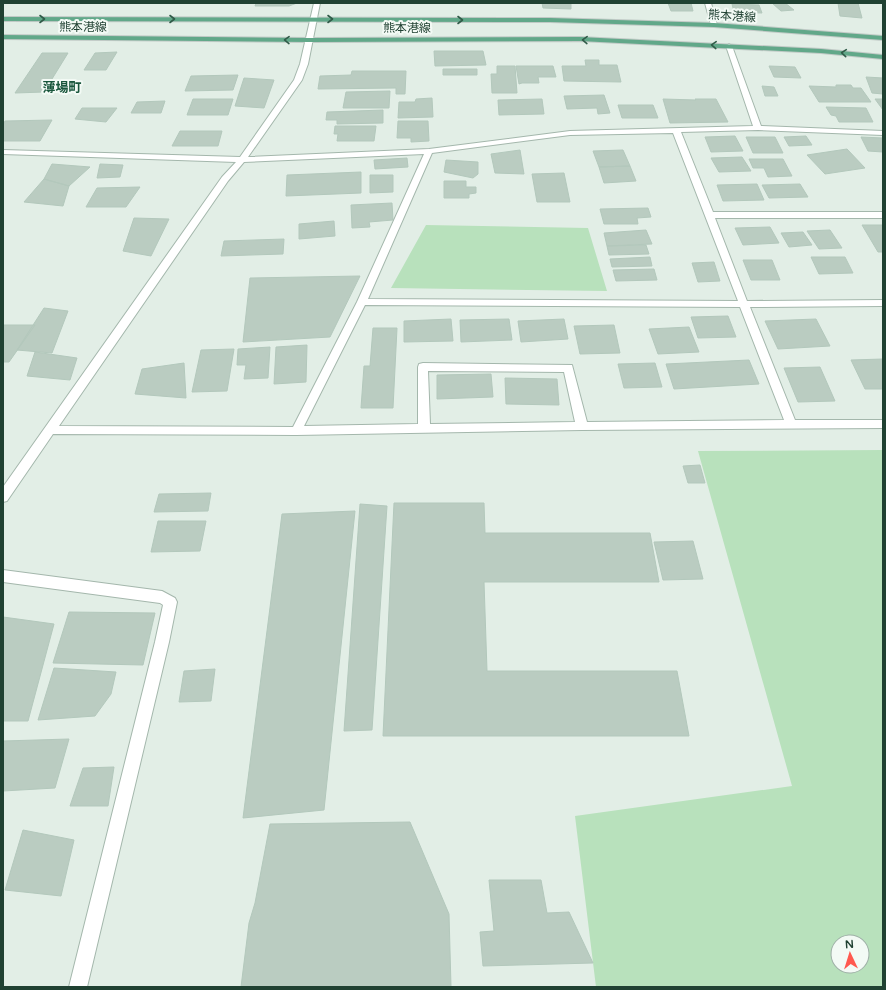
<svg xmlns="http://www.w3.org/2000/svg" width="886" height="990" font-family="'Varela Round','Noto Sans JP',sans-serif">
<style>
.green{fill:#b8e1bc;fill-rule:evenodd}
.building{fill:#baccc1;stroke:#b3c8bc}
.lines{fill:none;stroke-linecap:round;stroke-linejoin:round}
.minor-casing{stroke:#a4b7ac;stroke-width:2}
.major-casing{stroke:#c1cac6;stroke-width:2}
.minor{fill:#fff;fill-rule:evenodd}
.major{fill:#61a889;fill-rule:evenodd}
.oneway{stroke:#305b48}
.labels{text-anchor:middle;stroke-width:4;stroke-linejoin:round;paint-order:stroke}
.far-street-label{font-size:12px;fill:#204132;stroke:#f3faf5}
.far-quarter-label{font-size:13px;font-weight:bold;fill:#19563c;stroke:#f3faf5}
</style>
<rect width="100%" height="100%" fill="#e2eee6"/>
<path class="green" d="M426,225L588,228L607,291L391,288Z
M883,450V987H596L575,816L792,786L698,451ZM838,942H862V966H838Z"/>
<path class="building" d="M256,3H297L289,6H255Z
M542,3H571V9L543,8Z
M668,3H691L693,11H671Z
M772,3H785L794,10L781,11Z
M838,3H858L862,18L840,16Z
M732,4L759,5L762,13L734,12Z
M434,51H483L486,65L435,66Z
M117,52L106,70H84L95,53Z
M42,53H68L44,92L15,93Z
M585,60H599V65H617L621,82L564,81L562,66H586Z
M497,66H515L517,93H492L491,74H497Z
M516,66H553L556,77H538L539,83H522L519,84Z
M769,66L795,67L801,78L774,77Z
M443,69H477V75H443Z
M352,71H406L405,94H396V88L318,89L320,76L351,75Z
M238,75L233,90L185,91L191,76Z
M866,77L883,78V94L872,93Z
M244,78L274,80L264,108L235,106Z
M836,85H851L853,88H861L871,102H819L809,86L836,87Z
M762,86L774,87L778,96H765Z
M390,91L389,108H343L346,92Z
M604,95L610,113L598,114L597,108L567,109L564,96Z
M432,98L433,117L398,118L399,102H415L416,99Z
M193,99H233L228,115H187Z
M542,99L544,114L499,115L498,100Z
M663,99L696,100L695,99H716L728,122L670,123Z
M875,99H883V110Z
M165,101L161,113H131L137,102Z
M618,105H653L658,118H622Z
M826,107L866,108L873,122H839L836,116L831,115Z
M82,108H117L106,122L75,119Z
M383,110V123L337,124V120H326L327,112Z
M52,120L40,141H3V125L5,121Z
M398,121H428L429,141L411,142V138H397Z
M335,126H376L374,141H337L338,134H334Z
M180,131H222L218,146H172Z
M735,136L743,151L711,152L705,137Z
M806,136L812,145L789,146L784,137Z
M746,137H775L783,153H753Z
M861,137L883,138V152L868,151Z
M847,149L865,168L825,174L807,155Z
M520,150L524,174L495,173L491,154Z
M623,150L630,166L599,167L593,151Z
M742,157L751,171L719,172L711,158Z
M407,158L408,167L375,169L374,160Z
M749,159H783L792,176L768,177L764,168H753Z
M446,160L478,162V174L473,178L444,172Z
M52,164L90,167L69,186L44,179Z
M100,164L123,165L120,177L97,178Z
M630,166L636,181L604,183L599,167Z
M361,172V193L286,196L287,175Z
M564,173L570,202H537L532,174Z
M370,175H393V192L370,193Z
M44,179L69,186L63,206L24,202Z
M444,181H466V187H476V193L469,194V198H444Z
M757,184L764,200L723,201L717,185Z
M800,184L808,197L769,198L762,185Z
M140,187L126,207H86L97,188Z
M392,203L393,220L369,222L370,227L352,228L351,205Z
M648,208L651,217L637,218L638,224H604L600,209Z
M134,218L169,219L151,256L123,251Z
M334,221L335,236L299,239V224Z
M862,225H883V252H878Z
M770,227L779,243L743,245L735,228Z
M646,230L652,244L607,246L604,233Z
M830,230L842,248L819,249L807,231Z
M803,232L812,245L789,247L781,233Z
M284,239L283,254L221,256L224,241Z
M646,245L649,254L609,255L607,246Z
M650,257L652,266L612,267L610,259Z
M811,257H845L853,273L819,274Z
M743,260H772L780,280H751Z
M714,262L720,281L698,282L692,263Z
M654,269L657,280L616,281L613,270Z
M360,276L330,337L243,342L250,278Z
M44,308L68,311L52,353L17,350Z
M728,316L736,337L698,338L691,317Z
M451,319L453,341L404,342V321Z
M509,319L512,340L461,342L460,320Z
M564,319L568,339L521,342L518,321Z
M816,319L830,346L778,349L765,321Z
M3,325H35L9,362H3Z
M614,325L620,353L580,354L574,326Z
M689,327L699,352L658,354L649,329Z
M373,328H397L393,408H361L364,366H370Z
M307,345L306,382L274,384L276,347Z
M270,347L268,378L244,379L246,365H237L238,349Z
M234,349L227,391L192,392L201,350Z
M35,352L77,358L70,380L27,376Z
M883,359V389H865L851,360Z
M749,360L759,384L674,389L666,364Z
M184,363L186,398L135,394L142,369Z
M655,363L662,387L624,388L618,364Z
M820,367L835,401L798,402L784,368Z
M491,374L493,397L437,399V375Z
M505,378L557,379L559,405L506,404Z
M700,465L705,483H688L683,466Z
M211,493L208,511L154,512L159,494Z
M394,503H484L485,533H650L659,582H484L487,671H677L689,736H383Z
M360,504L387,506L372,730L344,731Z
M355,511L324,810L243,818L282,514Z
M158,521H206L200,551L151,552Z
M693,541L703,579L663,580L654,542Z
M69,612L155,613L143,665L53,663Z
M3,617L54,624L28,721H3Z
M54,668L116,672L111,694L95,716L38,720Z
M215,669L211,701L179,702L184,671Z
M69,739L55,788L3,791V741Z
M114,767L108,806H70L83,768Z
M410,822L449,914L451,987H241L249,923L255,903L270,824Z
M23,830L74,840L61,896L5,890Z
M489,880H541L547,913L569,912L593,963L483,966L480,932L494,931Z"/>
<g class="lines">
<g class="minor-casing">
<path id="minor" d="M314,3H320L308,64L302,80L248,157L429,149L570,131L753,126L726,46L729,44L732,46L761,126L883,131V135L758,130L681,132L713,212H883V218H715L747,301L883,300V306L750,307L795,420H883V428L582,430L296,435L53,434L7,501L3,502V487L222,177L236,162L3,154V150L240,157L294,80L300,64ZM673,133L738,301L368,299L432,153L570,135ZM424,154L357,302L293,427L59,426L228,181L244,162ZM365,305L740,307L784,420L587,422L572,365L423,363L419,364L418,367V424L304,426ZM428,371L564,372L575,422L430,424Z
M705,3H711L717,25L716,26L711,25Z
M3,570L162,591L175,598L177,602L169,642L87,987H69L155,642L163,605L160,603L3,582Z"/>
</g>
<g class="major-casing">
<path id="major" d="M3,17L550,18L714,23L883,36V40L714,27L550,22L3,21Z
M3,35L310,38L580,37L821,49L883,55V59L821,53L580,41L310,42L3,39Z"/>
</g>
<use href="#minor" class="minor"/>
<use href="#major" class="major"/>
</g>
<defs><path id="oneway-chevron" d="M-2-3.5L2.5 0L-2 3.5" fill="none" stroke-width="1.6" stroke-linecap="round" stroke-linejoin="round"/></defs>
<g class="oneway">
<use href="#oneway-chevron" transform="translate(42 19)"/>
<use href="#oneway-chevron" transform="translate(172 19)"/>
<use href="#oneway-chevron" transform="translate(330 19)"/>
<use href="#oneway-chevron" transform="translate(460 20)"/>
<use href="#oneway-chevron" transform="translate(287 40) rotate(-179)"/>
<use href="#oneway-chevron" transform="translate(585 40) rotate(-178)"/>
<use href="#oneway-chevron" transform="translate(714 45) rotate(-177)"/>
<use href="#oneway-chevron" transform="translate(844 53) rotate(-175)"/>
</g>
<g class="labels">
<g class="far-street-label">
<text transform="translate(732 16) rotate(4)" y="4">熊本港線</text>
<text x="83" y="31">熊本港線</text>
<text x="407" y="32">熊本港線</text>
</g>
<g class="far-quarter-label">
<text x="62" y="92">薄場町</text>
</g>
</g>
<rect width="886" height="990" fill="none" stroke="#204132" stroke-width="8"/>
<g transform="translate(850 954) rotate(356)"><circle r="19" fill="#f3faf5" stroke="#9fb0a7"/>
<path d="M0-3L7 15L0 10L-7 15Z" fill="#ff594f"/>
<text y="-6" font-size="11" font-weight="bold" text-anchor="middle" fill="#204132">N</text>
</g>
</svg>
